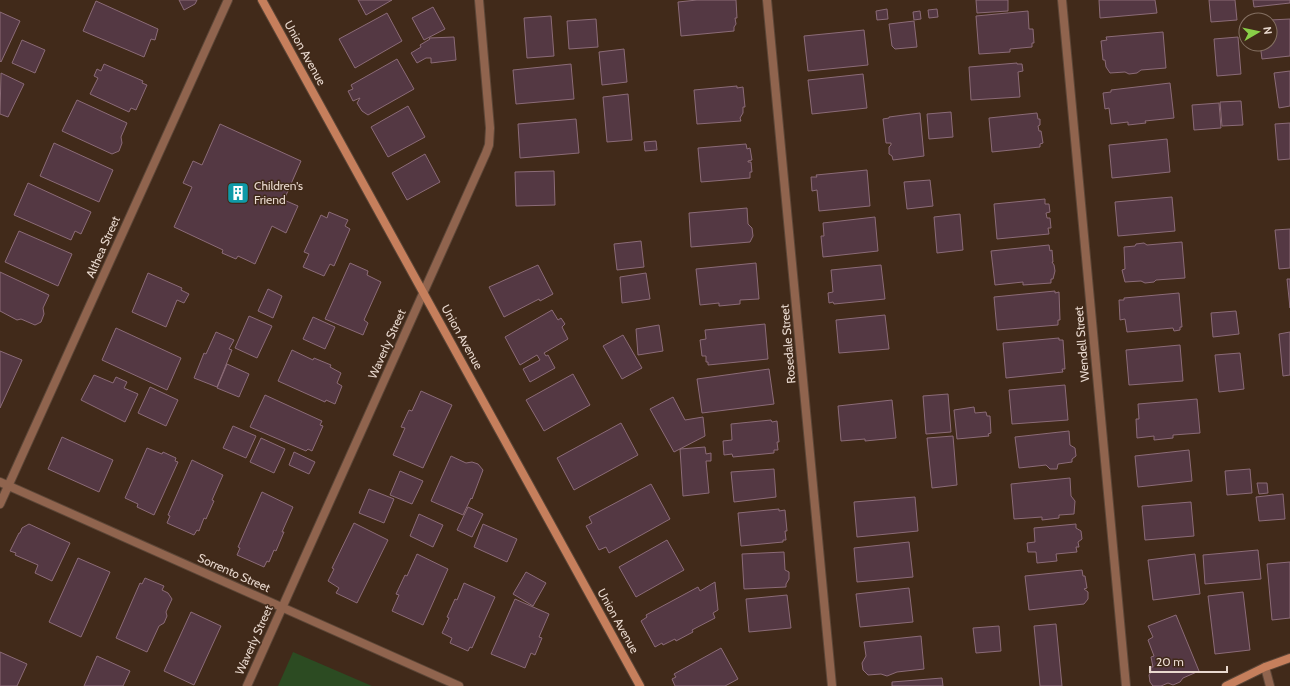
<svg xmlns="http://www.w3.org/2000/svg" width="1290" height="686" font-family="Cabin,sans-serif">
<style>
.green{fill:#2c4b22}
.building{fill:#543843;stroke:#8b6b77}
.lines{fill:none;stroke-linecap:round;stroke-linejoin:round}
.street-casing{stroke:#5c4637;stroke-width:10}
.secondary-casing{stroke:#5c4637;stroke-width:10}
.street{stroke:#90644e;stroke-width:8}
.secondary{stroke:#c67f5c;stroke-width:8}
.labels{text-anchor:middle;stroke-width:3;stroke-linejoin:round;paint-order:stroke}
.street-label{font-size:12px;fill:#e9d9cf;stroke:#412a1a}
.poi-label{font-size:12px;fill:#e9d9cf;stroke:#412a1a;text-anchor:start}
</style>
<rect width="100%" height="100%" fill="#412a1a"/>
<path class="green" d="M293,652L372,686H278Z"/>
<path class="building" d="M179,0H197L195,4L184,10Z
M358,0H392L366,15Z
M697,0H736L737,18H735L736,24L734,27V31L681,36L678,2Z
M976,0H1008V11L977,13Z
M1099,0H1155L1157,13L1100,18Z
M1209,0H1235L1237,20L1211,22Z
M1253,0H1290V3L1254,7Z
M96,1L158,29L155,40L151,39L144,57L83,31Z
M433,7L445,29L424,40L412,18Z
M887,9L888,19L877,20L876,11Z
M937,9L938,17L929,18L928,10Z
M920,11L921,19L914,20L913,12Z
M1028,11L1029,29H1033L1034,43H1032V47L1010,49V52L979,54L976,16Z
M0,12L20,21L1,62L0,61Z
M387,13L402,41L355,68L339,39Z
M551,16L554,56L527,58L524,18Z
M596,19L598,47L569,49L567,21Z
M1290,19V56L1262,59L1260,44H1270V20Z
M914,21L917,47L895,49L892,46L889,24Z
M864,30L868,65L808,71L804,36Z
M1163,32L1166,68L1141,70L1137,73L1129,74L1125,72L1110,73L1106,67L1105,60H1103L1101,41L1107,40L1106,37Z
M454,37L456,60L431,63V58H426L417,63L411,53L421,47L420,45L430,39L429,38Z
M1238,37L1241,74L1217,76L1214,39Z
M22,40L45,50L35,73L12,63Z
M624,49L627,82L602,85L599,52Z
M397,59L414,89L368,115L362,111L357,103L360,98L353,101L348,91L353,89L351,85Z
M1017,63V64H1022L1023,71L1018,72L1020,97L971,100L969,67Z
M104,64L143,81L142,83L147,85L136,110L131,108L129,112L90,94L98,78L94,76L97,69L101,71Z
M571,64L574,99L516,104L513,70Z
M1290,71V106L1279,108L1274,73Z
M1,73L24,84L8,117L0,114Z
M863,74L867,108L812,114L808,80Z
M1170,83L1174,118L1145,121L1146,123L1128,125V122L1111,124L1109,108L1105,109L1103,93L1111,92V90Z
M737,86V88L743,87L745,107H743V113L740,118L741,121L697,124L694,90Z
M628,94L632,140L607,142L603,97Z
M77,100L127,123L121,137L122,143L119,151L112,154L62,131Z
M1241,101L1243,125L1222,126L1220,102Z
M1219,103L1221,128L1194,130L1192,105Z
M408,106L425,137L388,157L371,127Z
M951,112L953,137L929,139L927,114Z
M920,113L924,156L893,160L892,156L889,154V147L891,145V143H886L883,119L889,118V117Z
M1037,113L1038,119H1040V125L1038,126L1039,131H1041L1043,143L1040,144V147L992,152L989,118Z
M576,119L579,153L520,158L518,124Z
M1290,123V159L1278,160L1275,124Z
M220,124L301,161L284,200L298,206L286,233L272,226L255,264L238,256L236,259L222,253L223,250L174,227L192,187L183,183L193,161L202,165Z
M1167,139L1170,172L1112,178L1109,145Z
M656,141L657,150L645,151L644,142Z
M54,143L113,170L99,202L40,176Z
M746,144L747,149L750,148L752,160L748,161V162H751L752,172H750V178L701,182L698,148Z
M425,154L440,182L407,200L392,173Z
M867,170L870,206L819,211L817,190L812,191L811,177H817L816,175Z
M554,171L555,205L516,206L515,172Z
M930,180L933,206L907,209L904,182Z
M28,183L91,212L81,234L75,231L71,240L14,215Z
M1172,197L1175,231L1118,236L1115,202Z
M1045,199V204H1049L1050,212L1046,213L1047,218H1050L1051,228H1048L1049,234L997,239L994,204Z
M747,208L748,224L752,228L753,236L750,242L691,247L689,213Z
M329,212L348,220L345,226L350,229L334,266L330,264L324,276L303,267L309,254L304,252L321,215L327,218Z
M960,214L963,250L937,253L934,217Z
M875,217L878,251L823,257L821,236H824L823,223Z
M1290,229V268L1279,269L1275,230Z
M19,231L72,254L58,286L5,262Z
M641,241L644,267L617,270L614,244Z
M1182,242L1185,278L1156,280L1154,282L1145,283L1141,281L1125,282L1122,270L1125,269L1124,247L1135,246L1136,244L1144,243L1147,245Z
M1049,245L1050,251L1052,250L1053,262H1052L1054,265L1055,271L1053,279H1051V283L1023,285V282L995,285L991,251Z
M350,263L368,271L367,275L381,282L364,320L368,323L363,335L325,319Z
M756,263L759,299L740,300V304L719,306V303L700,305L696,269Z
M538,265L553,294L540,301L539,299L504,317L489,287Z
M881,265L885,299L834,304L833,302L829,303L828,293L833,292L831,270Z
M0,272L49,295L43,308L44,314L41,322L35,325L21,319L17,320L0,311Z
M148,273L182,288L181,290L189,294L184,303L177,300L166,327L132,312Z
M646,273L650,299L622,303L620,277Z
M1287,279H1290V308Z
M268,289L282,296L273,318L258,311Z
M1055,291V293L1059,292L1060,320H1058V325L997,330L994,297Z
M1179,293L1182,327H1180V330L1174,331L1173,328L1127,332L1125,319L1120,320L1119,300H1124V298Z
M552,310L558,320L561,318L565,324L562,327L568,339L544,353L546,356L548,355L555,368L530,382L523,369L540,360L537,355L520,365L505,337Z
M1236,311L1239,334L1213,337L1211,313Z
M885,315L889,349L839,353L836,320Z
M249,316L272,326L257,358L235,348Z
M313,317L335,327L325,349L303,339Z
M765,324L768,359L708,365V362H706V356H702L700,340L706,339L705,330Z
M659,325L663,351L638,355L636,329Z
M116,328L181,358L167,390L102,360Z
M216,332L234,340L229,349L232,350L217,387L194,378L204,353L206,354Z
M1290,332V375L1283,376L1279,334Z
M623,335L642,368L622,379L603,346Z
M1059,338V340H1063L1065,369H1062L1063,372L1006,378L1003,343Z
M1180,345L1183,381L1129,385L1126,350Z
M292,350L313,360L314,358L331,365L330,367L341,373L337,383L342,386L335,404L326,400L325,402L278,381Z
M0,351L22,360L0,408Z
M1240,353L1244,389L1219,392L1215,355Z
M227,364L249,374L239,397L217,388Z
M769,369L774,404L702,413L697,379Z
M573,374L590,405L544,431L526,400Z
M94,375L113,383L116,377L127,382L124,388L138,394L125,422L81,400Z
M1065,385L1068,420L1012,424L1009,390Z
M150,387L178,400L166,426L138,413Z
M421,391L452,405L423,468L393,455L405,428L401,427L409,410L412,411Z
M948,394L951,432L926,434L923,396Z
M265,395L322,421L320,425L323,426L312,451L308,449L306,451L250,427Z
M673,397L685,420L703,417L705,436L674,452L650,409Z
M1197,399L1200,433L1173,435V438L1154,440V436L1137,438L1136,419H1139L1138,404Z
M892,400L896,438L865,441V439L841,441L838,406Z
M974,407L975,413L986,412L987,416H990L991,433L988,434L989,436L957,439L954,410Z
M771,420L772,422L777,421L779,442H777L778,450H774V453L733,457L732,454L724,455L723,441L732,440L731,424Z
M621,423L638,455L574,490L557,458Z
M233,426L256,436L246,458L223,448Z
M1069,431L1070,445L1075,448L1076,456L1072,459V462L1058,464L1057,469H1050L1046,465L1019,468L1015,437Z
M953,436L957,485L932,488L927,438Z
M62,437L113,460L99,492L48,469Z
M261,438L285,449L274,473L250,462Z
M705,447L706,454L711,453V461H706L709,493L683,496L680,449Z
M147,448L162,454L163,452L176,458L175,461L178,462L154,515L137,507L138,504L125,498Z
M1189,450L1192,481L1138,487L1135,456Z
M294,452L315,462L309,474L289,465Z
M451,456L466,463L472,462L478,464L483,470L472,499L471,498L463,515L431,501Z
M192,460L223,475L212,500L214,501L206,519L204,518L199,531L197,530L194,535L167,523L170,516L168,515Z
M774,469L776,497L734,502L731,472Z
M1250,469L1252,493L1227,495L1225,471Z
M400,471L423,481L412,504L390,495Z
M1070,478L1071,496L1075,501L1074,514L1059,515V518L1042,520V517L1014,519L1011,484Z
M1257,483H1267L1268,493L1259,494Z
M651,484L670,519L609,553L606,547L599,550L586,526L592,523L589,517Z
M369,489L394,499L384,523L359,513Z
M262,492L293,507L282,532H284L276,551L274,550L269,562L267,561L264,567L237,555L240,548L238,547Z
M1283,494L1285,519L1259,521L1256,497Z
M915,497L918,531L857,537L854,502Z
M1191,502L1194,536L1145,540L1142,506Z
M468,507L483,514L472,537L457,530Z
M779,509V511L785,510L787,531H785L786,540H783V542L741,546L738,513Z
M419,514L443,525L433,547L410,536Z
M354,523L388,540L357,603L336,593L339,588L328,581L334,569L332,568Z
M29,524L70,543L52,581L35,573L38,565L15,555L16,553L10,551L19,533H20L22,528Z
M483,524L517,539L507,562L474,547Z
M1076,524V528L1081,531L1082,539L1078,542L1079,547H1076L1077,552L1056,554L1057,561L1037,563L1036,552H1028L1027,543L1035,542L1034,528Z
M667,540L684,570L636,597L619,567Z
M909,542L913,577L857,582L854,548Z
M1258,550L1261,579L1205,584L1203,555Z
M784,552L785,570L789,572V579L786,584V587L744,589L742,554Z
M417,554L448,569L423,625L392,611L399,595L396,594L405,575L407,576Z
M1195,554L1200,594L1153,600L1148,560Z
M78,558L110,572L81,637L49,622Z
M1290,562V618L1272,620L1267,564Z
M1082,570L1083,576H1085L1087,588L1084,589L1088,592V599L1084,604L1029,610L1025,576Z
M526,572L546,583L533,606L513,594Z
M145,578L164,586L162,590L168,593L172,599L166,612L167,616L164,623L159,626L147,652L116,638L140,583L142,584Z
M715,582L718,610L713,613L715,618L692,630L693,632L676,641L675,639L663,645L662,643L655,647L641,621L647,617L646,615L698,587L700,591Z
M464,583L495,597L472,648L470,647L468,651L450,643L452,638L442,633L449,618L447,617L455,599L457,600Z
M909,588L913,622L860,627L856,594Z
M1243,592L1250,650L1215,654L1208,596Z
M787,595L791,628L749,632L746,599Z
M515,599L549,614L539,637L542,638L535,655L531,653L525,668L491,654Z
M191,612L221,626L194,685L164,671Z
M1176,615L1199,671L1183,678L1180,682L1173,685L1168,683L1161,686H1153L1150,682L1149,675L1151,672V667H1153L1151,657L1154,656L1148,640L1153,637L1148,626Z
M1056,624L1062,686H1040L1034,626Z
M999,626L1001,651L976,653L973,628Z
M921,636L924,669L897,672L887,676L881,674L868,675L863,670L862,663L866,656L864,642Z
M721,648L738,679L725,686H675L672,679L676,677L674,674Z
M0,652L27,664L17,686H0Z
M97,656L130,671L123,686H84Z
M942,678L943,686H892V682Z"/>
<g class="lines">
<g class="street-casing">
<path id="street" d="M767,0L832,686
M1062,0L1126,686
M0,482L459,686
M0,504L228,0
M1265,667L1270,686
M247,686L486,153L489,145L490,128L479,0"/>
</g>
<g class="secondary-casing">
<path id="secondary" d="M262,0L640,686
M1226,686L1265,667L1290,658"/>
</g>
<use href="#street" class="street"/>
<use href="#secondary" class="secondary"/>
</g>
<defs>
<g id="building-square" transform="scale(1.15)"><rect x="-9" y="-9" width="18" height="18" rx="4" fill="#0f9aa8" stroke="#412a1a"/><path d="M-4-6H4V6H1V3H-1V6H-4ZM-2.5-4.3h1.7v1.8h-1.7ZM.8-4.3h1.7v1.8H.8ZM-2.5-1h1.7V.8h-1.7ZM.8-1h1.7V.8H.8Z" fill="#fff"/></g>
</defs>
<g fill-rule="evenodd">
<use href="#building-square" x="238" y="193"/>
</g>
<g class="labels">
<g class="street-label">
<text transform="translate(305 53) rotate(61)" y="4">Union Avenue</text>
<text transform="translate(103 247) rotate(-66)" y="4">Althea Street</text>
<text transform="translate(462 337) rotate(61)" y="4">Union Avenue</text>
<text transform="translate(387 344) rotate(-66)" y="4">Waverly Street</text>
<text transform="translate(788 344) rotate(-95)" y="4">Rosedale Street</text>
<text transform="translate(1082 344) rotate(-95)" y="4">Wendell Street</text>
<text transform="translate(234 573) rotate(24)" y="4">Sorrento Street</text>
<text transform="translate(618 621) rotate(61)" y="4">Union Avenue</text>
<text transform="translate(254 640) rotate(-66)" y="4">Waverly Street</text>
</g>
<g class="poi-label">
<text x="254" y="190">Children's<tspan x="254" dy="14">Friend</tspan></text>
</g>
</g>
<g transform="translate(1258 32) rotate(81)"><circle r="19" fill="#412a1a" stroke="#847062"/>
<path d="M0-3L7 15L0 10L-7 15Z" fill="#89cf48"/>
<text y="-6" font-size="11" font-weight="bold" text-anchor="middle" fill="#e9d9cf">N</text>
</g>
<path d="M1150 666v6h77v-6" fill="none" stroke="#e9d9cf" stroke-width="2"/>
<text x="1156" y="666" font-size="12" fill="#e9d9cf" stroke="#412a1a" stroke-width="3" paint-order="stroke">20 m</text>
</svg>
